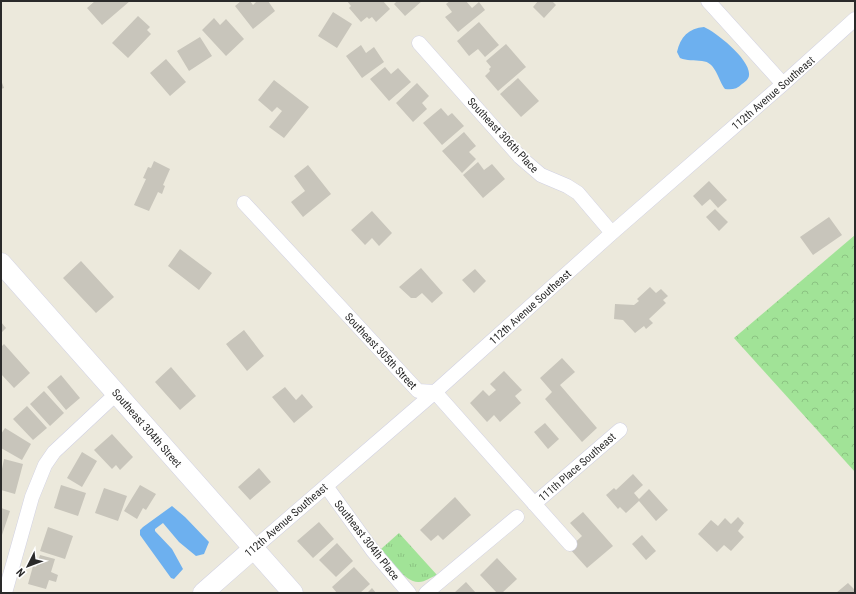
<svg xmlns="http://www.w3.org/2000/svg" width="856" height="594" font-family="'Roboto Condensed',sans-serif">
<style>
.forest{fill:url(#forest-crowns)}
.park{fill:url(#park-tufts)}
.water{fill:#6db0ef}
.building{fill:#c8c5bb}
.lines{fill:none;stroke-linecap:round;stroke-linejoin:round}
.street-casing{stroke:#d1d1e3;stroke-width:15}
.secondary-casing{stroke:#d1d1e3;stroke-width:21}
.street{stroke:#fff;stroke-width:14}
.secondary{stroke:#fff;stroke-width:20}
.labels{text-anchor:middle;stroke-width:3.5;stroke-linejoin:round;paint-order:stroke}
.street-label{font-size:11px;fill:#2a2a2a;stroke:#fff}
</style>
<defs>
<pattern id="forest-crowns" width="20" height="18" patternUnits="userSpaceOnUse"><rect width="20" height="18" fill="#a1e397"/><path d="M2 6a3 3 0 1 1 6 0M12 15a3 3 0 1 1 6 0" fill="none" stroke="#8bc382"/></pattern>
<pattern id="park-tufts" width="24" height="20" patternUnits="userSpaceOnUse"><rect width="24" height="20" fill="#a1e397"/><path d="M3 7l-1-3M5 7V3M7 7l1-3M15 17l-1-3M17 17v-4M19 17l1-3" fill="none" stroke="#8bc382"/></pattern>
</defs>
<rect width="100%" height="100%" fill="#ece9dc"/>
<path class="forest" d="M855,235V472L734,338Z"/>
<path class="park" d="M399,533L437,575C431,577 425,582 419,582C405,583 390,559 381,549Z"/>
<path class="water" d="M704,27C716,32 751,60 749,75C749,79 745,82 742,84C737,89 732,90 725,89C718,80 716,62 702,61C694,60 687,61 680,58L677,52C680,37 689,28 704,27Z
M172,506L185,517L209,542L204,554L196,556L179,542L163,523L155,529V531L172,549L183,569L174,579L171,578L140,535V530L143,527Z"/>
<path class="building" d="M95,1H130L102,25L87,8Z
M241,1H250L253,5L257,1H268L275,11L253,29L235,6Z
M347,1H383L390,9L376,22L372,17L369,19L367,17L361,22L349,8L351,6Z
M397,1H422L405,16L394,4Z
M450,1H466L472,8L479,2L485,10L458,32L445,17L452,12L446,4Z
M538,1H552L556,5L544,18L533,7Z
M333,12L352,24L337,48L318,36Z
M138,16L150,27L147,30L151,34L128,58L112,43Z
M214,18L220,25L226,19L244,39L226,56L202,30Z
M479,22L499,45L485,57L478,49L469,56L457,41Z
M200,37L212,56L189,71L177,51Z
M506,44L526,67L498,91L485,76L490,71L489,69L491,67L486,61Z
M361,45L366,53L374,47L384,62L362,78L346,56Z
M166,59L186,82L170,96L150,73Z
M385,67L391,74L398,68L411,82L389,101L370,79Z
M518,78L539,101L521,117L500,94Z
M1,80L4,88L1,89Z
M274,80L309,107L284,138L269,127L282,111L277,107L272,112L258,100Z
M417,83L429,96L422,103L427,109L413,122L396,103Z
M441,108L448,116L452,113L464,126L442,145L423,123Z
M464,132L476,146L469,152L476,159L462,173L442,151Z
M154,161L170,169L163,185L165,186L162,194L158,192L149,211L134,205L146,179L143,178L148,167L151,168Z
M478,162L484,170L492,164L505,179L483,198L463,175Z
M308,165L331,194L303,217L291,202L305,191L294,176Z
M709,181L727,200L718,208L710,199L702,206L693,196Z
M715,209L728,222L719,231L706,217Z
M372,211L392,233L379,246L372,238L365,245L351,230Z
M829,217L842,235L813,255L800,237Z
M180,249L212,273L199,290L168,266Z
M81,261L114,297L96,313L63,278Z
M421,268L443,293L432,303L422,293L416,298H411L399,287Z
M475,269L486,281L474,293L462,280Z
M650,287L656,293L661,289L668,296L663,300L666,303L649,319L653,323L646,329L644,326L635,333L623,320L614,319L615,304L634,305L639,301L637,299Z
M1,322L6,328L1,333Z
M244,330L264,356L247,371L226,344Z
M4,344L30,373L14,388L1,374V347Z
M562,358L575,372L560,385L597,428L582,442L545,399L552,392L540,378Z
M171,367L196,396L180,410L155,382Z
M504,371L522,390L515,396L521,403L500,422L494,415L487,422L470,403L483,390L489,396L496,390L490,384Z
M61,375L80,398L66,410L47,387Z
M285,387L296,400L302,394L313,407L294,423L272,397Z
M44,391L64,413L50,426L30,404Z
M27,406L47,428L33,440L13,419Z
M545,423L559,439L548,449L534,432Z
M5,428L31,444L22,460L1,448V434Z
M112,434L133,457L120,470L116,465L112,469L94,450Z
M82,452L97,461L82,487L67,478Z
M4,459L23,464L15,494L1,490V474Z
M259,468L271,482L250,500L238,487Z
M633,474L643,485L634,493L639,499L649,489L668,510L656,521L639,501L626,513L620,507L618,509L606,495L614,488L616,490Z
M61,485L86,493L78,516L54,508Z
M140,485L156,494L146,510L143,508L137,519L124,511Z
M104,488L127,496L118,521L95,513Z
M455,497L471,515L443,540L438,535L431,541L420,530Z
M1,508L10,511L1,538Z
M583,512L613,546L587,568L569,548L582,536L570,523Z
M738,517L744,523L738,531L744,537L731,551L724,545L717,552L698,534L711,520L718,526L725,518L731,524Z
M319,522L334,539L313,558L297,541Z
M48,527L73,536L65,559L40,551Z
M642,535L656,551L646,560L632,544Z
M337,543L353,561L336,577L319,560Z
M40,555L55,559L51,572L58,575L56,582L49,580L46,589L28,584L33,566L36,567Z
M497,558L517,579L502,593H497L480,575Z
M354,567L370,584L360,593H337L332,587Z
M466,582L476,593H454Z
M848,583L855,590V593H836Z
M372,588L376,593H367Z"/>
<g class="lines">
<g class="street-casing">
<path id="street" d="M708,1L783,84
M419,43L520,157L541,175L567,186L578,193L612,233
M244,203L418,391L435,392L570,544
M326,486L373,551L409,593
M534,504L620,430
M253,549L435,392L612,233L783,84L855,19
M5,593L32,497L45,465L54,452L116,394
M426,593L517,517"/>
</g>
<g class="secondary-casing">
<path id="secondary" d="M1,263L293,593
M203,593L253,549"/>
</g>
<use href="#street" class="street"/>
<use href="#secondary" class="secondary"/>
</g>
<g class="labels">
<g class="street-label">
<text transform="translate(773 93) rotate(-41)" y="4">112th Avenue Southeast</text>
<text transform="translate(503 135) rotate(47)" y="4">Southeast 306th Place</text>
<text transform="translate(530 307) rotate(-42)" y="4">112th Avenue Southeast</text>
<text transform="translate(381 351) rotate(47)" y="4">Southeast 305th Street</text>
<text transform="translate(147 428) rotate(49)" y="4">Southeast 304th Street</text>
<text transform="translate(577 467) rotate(-41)" y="4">111th Place Southeast</text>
<text transform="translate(286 520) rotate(-41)" y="4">112th Avenue Southeast</text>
<text transform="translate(367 540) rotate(52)" y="4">Southeast 304th Place</text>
</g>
</g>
<rect width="856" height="594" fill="none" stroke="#2a2a2a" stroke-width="4"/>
<g transform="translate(28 566) rotate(228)" stroke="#ffffff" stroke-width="3" paint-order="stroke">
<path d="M0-3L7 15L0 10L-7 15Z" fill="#2a2a2a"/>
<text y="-6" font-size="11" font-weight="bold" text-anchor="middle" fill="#2a2a2a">N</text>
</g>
</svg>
